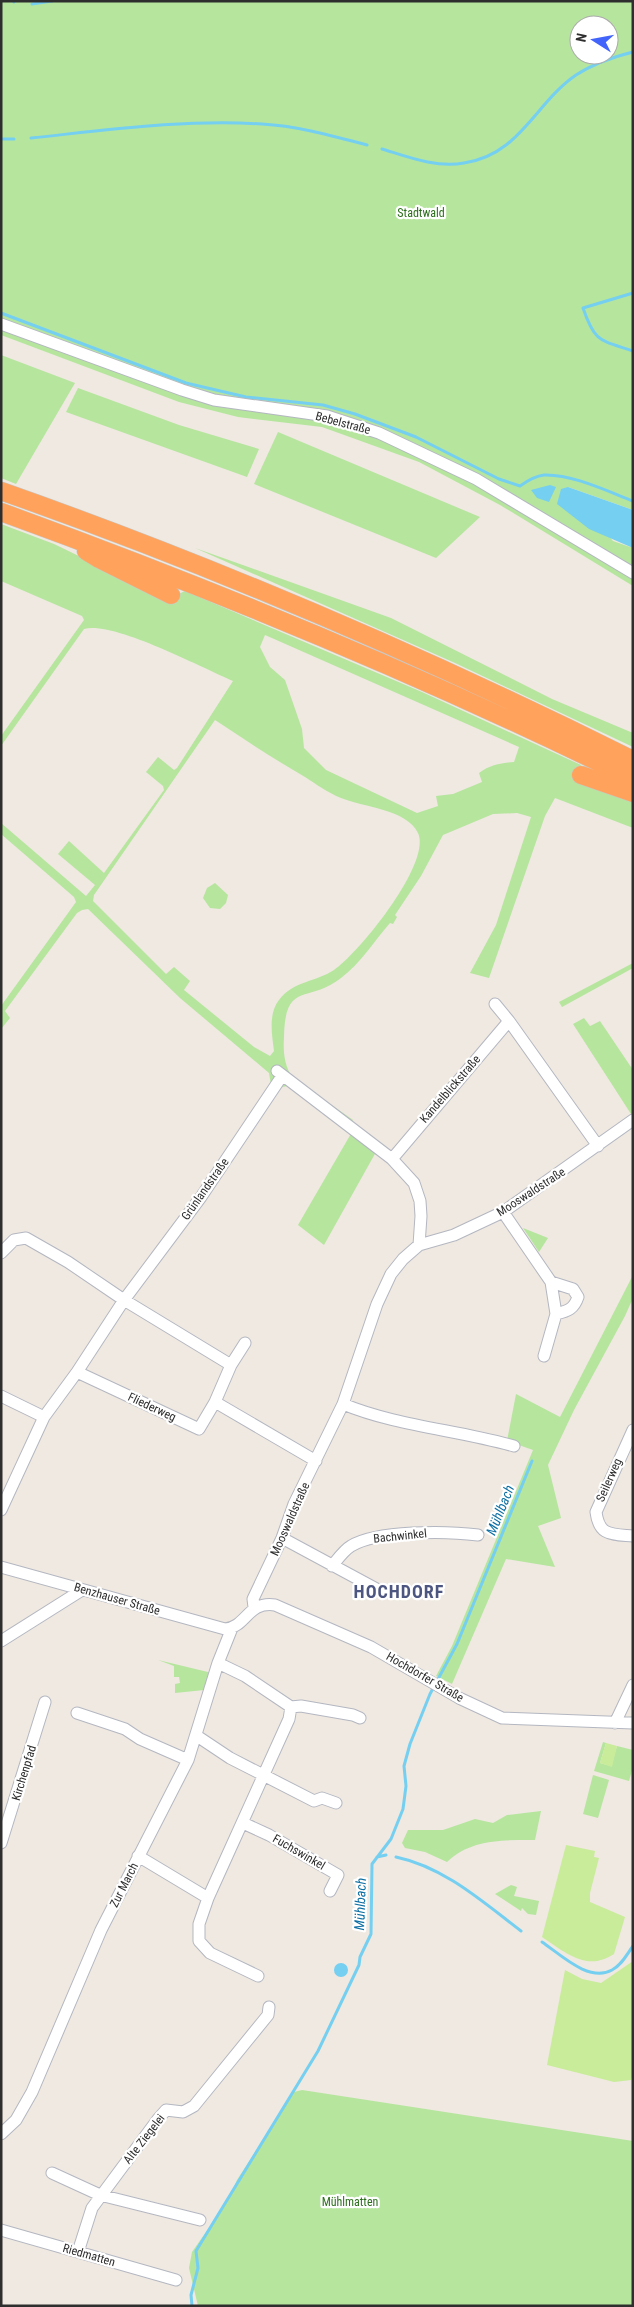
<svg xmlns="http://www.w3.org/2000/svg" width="634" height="2307" font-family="'Roboto Condensed',sans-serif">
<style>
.green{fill:#b6e59e;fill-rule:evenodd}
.pitch{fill:#c9ec9a}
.water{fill:#75cff0}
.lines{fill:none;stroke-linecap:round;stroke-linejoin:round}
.stream{stroke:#75cff0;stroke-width:3}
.minor-casing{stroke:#b4b7c1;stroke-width:13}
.highway-casing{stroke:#c9c9c9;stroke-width:19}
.minor{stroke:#fff;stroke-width:11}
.highway{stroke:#ffa35c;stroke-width:18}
.labels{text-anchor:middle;stroke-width:4.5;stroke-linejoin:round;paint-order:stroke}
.park-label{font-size:12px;fill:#2c6e1b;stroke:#fff}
.street-label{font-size:12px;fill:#2e2e2e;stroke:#fff}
.water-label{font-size:14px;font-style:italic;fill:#0d6fa3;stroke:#fff}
.district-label{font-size:18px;font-weight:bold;letter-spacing:1px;fill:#4d5680;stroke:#fff}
</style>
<rect width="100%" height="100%" fill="#efe9e1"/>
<path class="green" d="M1,1H633V510L568,487L613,541L633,548V586L500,505L419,462L322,427L238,417L179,402L1,335ZM579,25H609V55H579Z
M1,355L75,383L16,484L1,478Z
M78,388L179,425L259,449L247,477L66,412Z
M278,432L480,517L436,558L254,484Z
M1,524L54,544L168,599L185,591L422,692L581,765L577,781L633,799V828L555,798L545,816L489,978L470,973L496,925L531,817L517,813L493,814L443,835L421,876L395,915L397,917L393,924L390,923C375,940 360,964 341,978C308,1004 285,980 284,1037C283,1051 284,1066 293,1078L353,1120L347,1128L287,1086L279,1088L174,1228L271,1085L269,1073L180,998L88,909L82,910L77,913L5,1011L10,1018L1,1029V1006L76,902L74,897L1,834V823L86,896L95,885L58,854L69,841L104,873L164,790L163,786L146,772L158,757L174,770L177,768L233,681C202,668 114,621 84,629L1,746V736L84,620L82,616L1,581ZM265,635L519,747L514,762C501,763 490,765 479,773L482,782L453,794L436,796L438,806L417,813L326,770L304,748L302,729L285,680L270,667L260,647ZM215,720C245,740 274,759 305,777C316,784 328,793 341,798C362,807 407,809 418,833C432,863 359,953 334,970C316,982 293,981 279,1000C268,1014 272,1035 274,1051L270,1056L254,1047L184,990L190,981L174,967L166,974L93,901L94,895Z
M195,548L391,618L552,699L633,733V747L455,663Z
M215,883L228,895L226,903L220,909L210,908L203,898L207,888Z
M633,963V968L562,1007L559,1002Z
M584,1018L590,1026L600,1021L633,1070V1112L631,1114L573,1024Z
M352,1132L376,1152L324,1245L298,1225Z
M523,1228L548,1238L539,1252Z
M633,1275V1298L625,1316L574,1410L548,1465L561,1518L538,1526L555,1567L506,1559L452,1684L436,1676L452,1646L533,1450L507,1441L516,1394L560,1417Z
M158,1660L212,1673L204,1690L175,1693V1684L180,1683L179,1677H174V1666Z
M603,1742L606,1743L600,1763L611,1766L617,1746L633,1750V1767L629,1781L594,1771Z
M593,1775L609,1780L598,1818L583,1814Z
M541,1811L535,1840C503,1840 471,1839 447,1862L425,1852L405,1848L402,1843L408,1830H443L475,1819L493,1823L507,1815Z
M511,1885L517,1887L514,1896L539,1901L536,1915L528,1914L522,1908L521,1911L495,1894Z
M302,2090L633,2141V2306H198L189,2268L192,2252L227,2202L237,2180L294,2092Z"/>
<path class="pitch" d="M606,1743L617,1746L612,1767L600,1763Z
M566,1845L595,1851L594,1857L599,1858L590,1893V1902L625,1917L614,1954C587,1972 566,1953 542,1937Z
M633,1961V2074L631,2080L614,2082L547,2065L565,1970L582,1979L601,1983Z"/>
<path class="water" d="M550,485L556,487L549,502L537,498L531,490Z
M568,487L633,510V548L589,529L557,504L561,489Z
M334 1970a7 7 0 1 1 14 0a7 7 0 1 1-14 0Z"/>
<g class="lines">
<path class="stream" d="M13,1L14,2
M32,4L52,1
M31,138C107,130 186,119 262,124C298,126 333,136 367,145
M1,139H14
M382,149C408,157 436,168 464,163C520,155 535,103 576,75C593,64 613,57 633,52
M633,293L583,308C595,343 600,340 633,351
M1,313L186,383L246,397L323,405L355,414L416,437L499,479L520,486C527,481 535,476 544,475C572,474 607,491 633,501
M377,1857L386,1855
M396,1857C444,1867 483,1902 521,1931
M542,1942C560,1954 589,1983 612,1970C622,1965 627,1954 633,1946
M192,2306L191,2295L198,2268L196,2251L318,2051L359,1965L360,1957L371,1934L372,1864L391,1839L403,1809L406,1786L404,1766L410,1744L430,1694L457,1644L532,1461"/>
<g class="minor-casing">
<path id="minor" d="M1,324L182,390L214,400L327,416L379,433L476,479L633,573
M495,1004L509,1021L598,1146
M277,1071L392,1159L414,1183L420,1201L421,1216L419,1245
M392,1159L509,1021
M503,1212L551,1282L556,1314L544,1356
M1,1253L14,1240L26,1238L68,1262L124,1300L231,1365
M551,1282L573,1289L578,1297C574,1309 568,1311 556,1314
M245,1343L231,1365L215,1402L316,1461
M77,1372L199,1429L215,1402
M1,1396L44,1417
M343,1404C396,1426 458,1430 514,1446
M633,1430L596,1512C599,1536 611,1534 633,1536
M1,1510L44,1417L77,1372L124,1300L201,1197L282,1076
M282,1538L384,1593
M332,1566C337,1560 344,1550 351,1546C377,1530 447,1531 478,1535
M1,1567L225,1629C247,1627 247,1601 275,1605L371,1647L459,1698L502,1718L633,1723
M254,1607L253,1599L282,1538L294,1504L343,1404L377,1304L391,1274L403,1259L419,1245L454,1235L503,1212L633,1120
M1,1641L82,1590
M218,1663L245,1676L291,1707L301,1706L353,1715L360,1718
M77,1713L125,1729L140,1739L188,1760
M615,1723L633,1685
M197,1736L230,1758L314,1801L322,1798L336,1803
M243,1823L269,1835L338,1875L330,1891
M1,1843L45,1702
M138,1856L208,1898
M258,1976L210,1953L199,1941V1924L208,1898L289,1719L291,1707
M1,2134L16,2120L32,2092L101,1930L188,1760L218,1663L232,1628
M52,2173L100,2195L200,2220
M1,2230L176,2280
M78,2252L92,2208L158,2119L166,2110L183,2112L194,2106L268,2015L269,2007"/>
</g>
<g class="highway-casing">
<path id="highway" d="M1,491C217,567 428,658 633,760
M1,512C216,590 428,678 633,779
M86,551L99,559L171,595
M581,775L633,793"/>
</g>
<use href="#minor" class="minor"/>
<use href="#highway" class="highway"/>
</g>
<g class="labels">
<g class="park-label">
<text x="421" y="217">Stadtwald</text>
<text x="350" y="2206">Mühlmatten</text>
</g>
<g class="street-label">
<text transform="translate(343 423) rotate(15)" y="4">Bebelstraße</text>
<text transform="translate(450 1089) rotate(-49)" y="4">Kandelblickstraße</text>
<text transform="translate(205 1189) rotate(-55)" y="4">Grünlandstraße</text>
<text transform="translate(531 1192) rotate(-33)" y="4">Mooswaldstraße</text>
<text transform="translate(152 1407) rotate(25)" y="4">Fliederweg</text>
<text transform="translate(609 1480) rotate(-66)" y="4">Seilerweg</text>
<text transform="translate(290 1519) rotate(-66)" y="4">Mooswaldstraße</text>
<text transform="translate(400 1536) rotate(-6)" y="4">Bachwinkel</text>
<text transform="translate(117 1599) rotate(16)" y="4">Benzhauser Straße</text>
<text transform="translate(425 1677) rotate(30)" y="4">Hochdorfer Straße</text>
<text transform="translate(24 1773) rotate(-73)" y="4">Kirchenpfad</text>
<text transform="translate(299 1852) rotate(30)" y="4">Fuchswinkel</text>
<text transform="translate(124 1885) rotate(-63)" y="4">Zur March</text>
<text transform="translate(144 2139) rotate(-52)" y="4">Alte Ziegelei</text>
<text transform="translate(89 2255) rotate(16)" y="4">Riedmatten</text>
</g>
<g class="water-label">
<text transform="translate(500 1510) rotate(-68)" y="5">Mühlbach</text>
<text transform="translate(360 1904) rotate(-88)" y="5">Mühlbach</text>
</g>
<g class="district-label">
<text x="399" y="1598">HOCHDORF</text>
</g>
</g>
<rect width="634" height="2307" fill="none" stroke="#2e2e2e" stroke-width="5"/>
<g transform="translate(594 40) rotate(281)"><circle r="24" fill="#ffffff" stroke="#ababab"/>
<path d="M0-4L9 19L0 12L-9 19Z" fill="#4264fb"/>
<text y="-8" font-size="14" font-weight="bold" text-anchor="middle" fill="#2e2e2e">N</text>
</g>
</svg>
